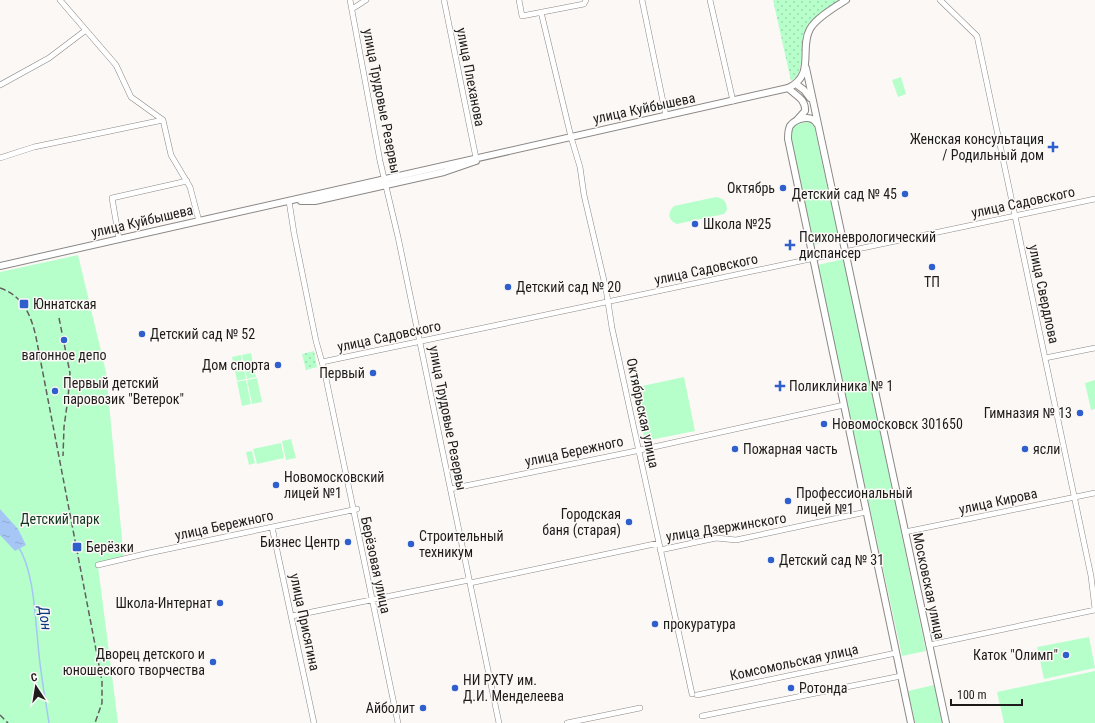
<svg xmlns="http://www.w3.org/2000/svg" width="1095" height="723" font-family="'Roboto Condensed',sans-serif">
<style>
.grass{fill:url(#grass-dots)}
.park{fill:#b6ffcb}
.water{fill:url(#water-ripples)}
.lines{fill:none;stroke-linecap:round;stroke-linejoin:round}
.stream{stroke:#a6c6f5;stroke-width:1.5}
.minor-casing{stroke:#8b8785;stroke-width:6}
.major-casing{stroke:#8b8785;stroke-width:8}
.minor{stroke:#fff;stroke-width:5}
.major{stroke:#fff;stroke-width:6}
.rail{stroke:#615f5e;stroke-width:1.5;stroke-dasharray:6 3;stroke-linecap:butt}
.poi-dot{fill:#2e5fcd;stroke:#fcf8f6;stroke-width:1.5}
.labels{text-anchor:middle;stroke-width:3;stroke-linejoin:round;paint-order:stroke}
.street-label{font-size:14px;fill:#1d1c1b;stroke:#fcf8f6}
.poi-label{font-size:14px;fill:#1d1c1b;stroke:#fcf8f6;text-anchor:start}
.park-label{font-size:14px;fill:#0f371e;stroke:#fcf8f6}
.water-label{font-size:15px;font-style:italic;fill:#083a7e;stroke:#fcf8f6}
</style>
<defs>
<pattern id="grass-dots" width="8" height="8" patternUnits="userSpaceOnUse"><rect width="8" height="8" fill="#b6ffcb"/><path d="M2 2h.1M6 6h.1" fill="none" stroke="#9cdaae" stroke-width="1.8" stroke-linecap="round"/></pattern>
<pattern id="water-ripples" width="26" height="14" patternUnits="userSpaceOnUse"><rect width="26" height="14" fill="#a6c6f5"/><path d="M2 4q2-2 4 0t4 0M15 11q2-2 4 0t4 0" fill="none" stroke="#8eaad1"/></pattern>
</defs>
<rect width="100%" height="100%" fill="#fcf8f6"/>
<path class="grass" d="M773,0H841C830,8 814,16 807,27C797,42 808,73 791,81Z
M314,351L317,367L306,370L302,354Z"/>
<path class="park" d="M901,77L906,94L898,97L892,80Z
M812,121L814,125L839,240L813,245L790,134L794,125Z
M716,197C724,199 727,201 727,210L724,214L677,224C668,220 667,213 674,206Z
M78,255L106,372L124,560L98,566L118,723H0V272Z
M844,259L926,651L902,656L817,265Z
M251,353L256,377L247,379L242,355Z
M241,355L246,379L237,381L232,357Z
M684,377L695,431L645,441L633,388Z
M257,378L262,402L252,404L247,380Z
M246,380L251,404L242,406L237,382Z
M1095,380V409L1091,410L1085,383Z
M291,439L296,458L286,460L282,441Z
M281,443L284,458L257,464L253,449Z
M252,451L255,463L249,465L246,452Z
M1089,637L1095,668L1044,679L1037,647Z
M1095,671V723H1004L997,692Z
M934,685L942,723H915L908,691Z"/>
<path class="water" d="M0,509L18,529L26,545L15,551L0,535Z"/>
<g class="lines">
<path class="stream" d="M18,546C34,571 35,616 38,644C40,671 45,697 49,723"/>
<g class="minor-casing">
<path id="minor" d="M60,0L116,65L131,97L163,120L171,155L190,187L199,221
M350,0L380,161L398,237L499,723
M444,0L476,158
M519,0L522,16L584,4L586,0
M642,0L666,116
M710,0L733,101
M940,0L977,36L1091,576L1095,609
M352,9L366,0
M541,12L571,137L580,167L584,195L606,289L612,328L692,694
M0,85L49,58L86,30
M0,158L34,147L163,120
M289,201L294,233L316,341L324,369L398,723
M119,239L112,198L187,181
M1045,358L1095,348
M322,362L1095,199
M450,489L631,452L844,405
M272,527L314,723
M905,532L1095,493
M660,550L716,538L736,540L866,512
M98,565L149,553L357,509
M470,583L659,543
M292,616L469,580
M929,645L1095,610
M697,695L896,653
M702,716L901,676
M567,723L640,708"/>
</g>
<g class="major-casing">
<path id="major" d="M806,68L946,723
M796,84L804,90L810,98
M788,88C795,95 806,99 805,111L797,120
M817,124C812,114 796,118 790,126C788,130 788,135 788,139L911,723
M301,201H315L444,172L476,161
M0,266L788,88C816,75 799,49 810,29C816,18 835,7 846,0"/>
</g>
<use href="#minor" class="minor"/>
<use href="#major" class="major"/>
<path class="rail" d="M0,288C23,296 31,315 36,337L102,681V703L95,723
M59,318L70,373L68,398L64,427L63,456
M0,715L8,723"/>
</g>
<g class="poi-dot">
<path d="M1051 141h4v4h4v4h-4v4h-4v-4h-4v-4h4z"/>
<circle cx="783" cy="188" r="4"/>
<circle cx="905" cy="194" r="4"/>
<circle cx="695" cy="224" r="4"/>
<path d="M788 239h4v4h4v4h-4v4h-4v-4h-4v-4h4z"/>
<circle cx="932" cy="267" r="4"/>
<circle cx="508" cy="287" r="4"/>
<rect x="19" y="299" width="10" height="10" rx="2"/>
<circle cx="142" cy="334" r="4"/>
<circle cx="64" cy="340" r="4"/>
<circle cx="278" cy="365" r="4"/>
<circle cx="373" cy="373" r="4"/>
<path d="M778 380h4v4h4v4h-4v4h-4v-4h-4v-4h4z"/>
<circle cx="55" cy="391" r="4"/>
<circle cx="1080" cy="413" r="4"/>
<circle cx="824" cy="424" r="4"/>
<circle cx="735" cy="449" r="4"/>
<circle cx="1025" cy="449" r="4"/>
<circle cx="276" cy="485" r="4"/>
<circle cx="788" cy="501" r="4"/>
<circle cx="629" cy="522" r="4"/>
<circle cx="348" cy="542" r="4"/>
<circle cx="411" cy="544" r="4"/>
<rect x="72" y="542" width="10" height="10" rx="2"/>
<circle cx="771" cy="560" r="4"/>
<circle cx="220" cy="603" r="4"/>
<circle cx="655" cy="624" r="4"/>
<circle cx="1066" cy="655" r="4"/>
<circle cx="213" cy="662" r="4"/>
<circle cx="455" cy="688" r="4"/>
<circle cx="791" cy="688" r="4"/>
<circle cx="423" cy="708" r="4"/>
</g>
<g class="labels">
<g class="street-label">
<text transform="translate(471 77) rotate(79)" y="5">улица Плеханова</text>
<text transform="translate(382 101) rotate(79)" y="5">улица Трудовые Резервы</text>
<text transform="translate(644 108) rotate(-12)" y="5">улица Куйбышева</text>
<text transform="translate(1023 202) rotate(-12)" y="5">улица Садовского</text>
<text transform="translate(142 221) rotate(-13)" y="5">улица Куйбышева</text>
<text transform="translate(706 269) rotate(-12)" y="5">улица Садовского</text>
<text transform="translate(1044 294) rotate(78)" y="5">улица Свердлова</text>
<text transform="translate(389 336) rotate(-12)" y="5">улица Садовского</text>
<text transform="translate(643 413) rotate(78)" y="5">Октябрьская улица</text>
<text transform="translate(448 418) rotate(79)" y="5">улица Трудовые Резервы</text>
<text transform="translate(574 451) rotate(-12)" y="5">улица Бережного</text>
<text transform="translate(998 501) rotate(-12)" y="5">улица Кирова</text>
<text transform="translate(224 525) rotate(-12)" y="5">улица Бережного</text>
<text transform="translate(726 527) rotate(-9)" y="5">улица Дзержинского</text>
<text transform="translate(376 565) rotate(78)" y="5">Берёзовая улица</text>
<text transform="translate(929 586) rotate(78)" y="5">Московская улица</text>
<text transform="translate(305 622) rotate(78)" y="5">улица Присягина</text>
<text transform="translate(794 662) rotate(-12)" y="5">Комсомольская улица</text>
</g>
<g class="poi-label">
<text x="1044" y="144" text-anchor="end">Женская консультация<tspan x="1044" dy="16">/ Родильный дом</tspan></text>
<text x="775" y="193" text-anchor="end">Октябрь</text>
<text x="897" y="199" text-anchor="end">Детский сад № 45</text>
<text x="703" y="229">Школа №25</text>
<text x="799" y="242">Психоневрологический<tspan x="799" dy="16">диспансер</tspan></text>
<text x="932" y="287" text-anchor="middle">ТП</text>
<text x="516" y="292">Детский сад № 20</text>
<text x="33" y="309">Юннатская</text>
<text x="150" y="339">Детский сад № 52</text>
<text x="64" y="360" text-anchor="middle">вагонное депо</text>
<text x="270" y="370" text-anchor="end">Дом спорта</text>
<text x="365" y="378" text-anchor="end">Первый</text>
<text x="63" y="388">Первый детский<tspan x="63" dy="16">паровозик "Ветерок"</tspan></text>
<text x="789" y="391">Поликлиника № 1</text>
<text x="1072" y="418" text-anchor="end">Гимназия № 13</text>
<text x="832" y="429">Новомосковск 301650</text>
<text x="743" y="454">Пожарная часть</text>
<text x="1033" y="454">ясли</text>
<text x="284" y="482">Новомосковский<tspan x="284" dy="16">лицей №1</tspan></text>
<text x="796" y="498">Профессиональный<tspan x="796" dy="16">лицей №1</tspan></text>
<text x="621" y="519" text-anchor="end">Городская<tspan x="621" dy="16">баня (старая)</tspan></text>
<text x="419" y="541">Строительный<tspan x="419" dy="16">техникум</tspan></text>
<text x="340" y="547" text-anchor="end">Бизнес Центр</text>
<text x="86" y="552">Берёзки</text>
<text x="779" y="565">Детский сад № 31</text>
<text x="212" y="608" text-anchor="end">Школа-Интернат</text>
<text x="663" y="629">прокуратура</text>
<text x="205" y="659" text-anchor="end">Дворец детского и<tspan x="205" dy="16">юношеского творчества</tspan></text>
<text x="1058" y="660" text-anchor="end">Каток "Олимп"</text>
<text x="463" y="685">НИ РХТУ им.<tspan x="463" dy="16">Д.И. Менделеева</tspan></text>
<text x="799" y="693">Ротонда</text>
<text x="415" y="713" text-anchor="end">Айболит</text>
</g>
<g class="park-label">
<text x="60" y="524">Детский парк</text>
</g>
<g class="water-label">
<text transform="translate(45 618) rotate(82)" y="5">Дон</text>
</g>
</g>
<g transform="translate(36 687) rotate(348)" stroke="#fcf8f6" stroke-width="3" paint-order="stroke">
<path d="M0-3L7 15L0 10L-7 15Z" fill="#1d1c1b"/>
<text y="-6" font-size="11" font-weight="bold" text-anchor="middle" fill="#1d1c1b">С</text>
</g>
<path d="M951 699v6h71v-6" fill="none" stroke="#1d1c1b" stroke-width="2"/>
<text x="957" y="699" font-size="12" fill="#1d1c1b" stroke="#fcf8f6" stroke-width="3" paint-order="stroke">100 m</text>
</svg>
